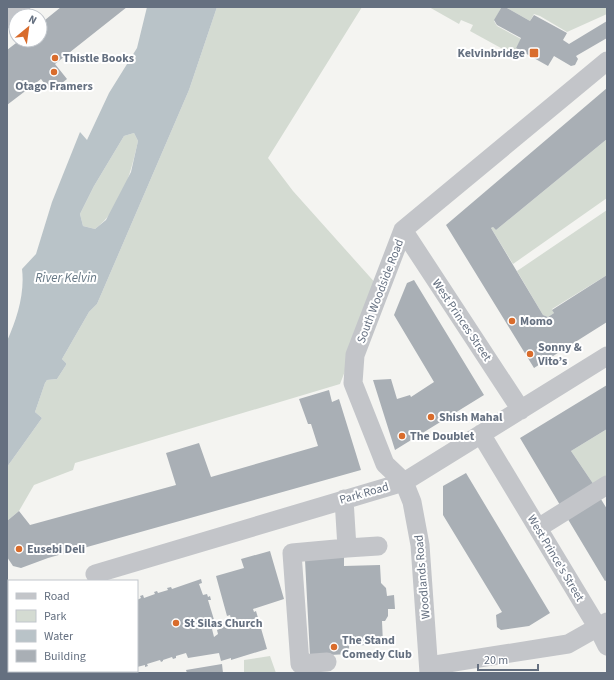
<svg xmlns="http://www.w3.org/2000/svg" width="614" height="680" font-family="'Source Sans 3',sans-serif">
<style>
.green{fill:#d4dbd2}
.water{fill:#b9c3c8;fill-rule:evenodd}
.building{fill:#a9afb5}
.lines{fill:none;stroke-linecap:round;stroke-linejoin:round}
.minor{stroke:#c3c5c9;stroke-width:19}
.poi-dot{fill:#d96c2c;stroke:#fff;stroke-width:1.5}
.labels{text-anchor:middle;stroke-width:4;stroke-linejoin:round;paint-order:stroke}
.poi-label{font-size:12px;font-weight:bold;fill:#657080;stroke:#fff;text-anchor:start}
.street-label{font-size:12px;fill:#657080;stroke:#fff}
.water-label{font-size:13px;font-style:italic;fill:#667885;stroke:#fff}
</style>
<rect width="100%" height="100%" fill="#f4f4f1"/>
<path class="green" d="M217,7H362L268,158L293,191L378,286L340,384L75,463L73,470L34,485L19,511L7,521V467L42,418L35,412L45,383L47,380L57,379L66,365V363L62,359L89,312L97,304L189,90Z
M429,7H607V14L567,32L540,16L534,14L530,21L507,8H501L494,21L497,26L521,39L516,48L521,51L520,53L512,54L470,31L473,25L461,20L459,24Z
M134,133L138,141C131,172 122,209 95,229L83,226L80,214L94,186L124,136Z
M607,139V198L513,264L491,228L493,227L496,230Z
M607,210V275L552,309L554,313L548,317L543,315L517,271Z
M607,429V477L594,485L571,451Z
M270,656L276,673H244V660Z"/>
<path class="water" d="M147,7H217L189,90L97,304L89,312L62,359L66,363V365L57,379L47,380L45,383L35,412L42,418L7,467V341C17,319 25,293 22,269L36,254L52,202L80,132L87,140L109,93L137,48ZM134,133L138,141L131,172L106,220L95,229L83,226L80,214L94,186L124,136Z"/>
<path class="building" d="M61,7H127L55,64L67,79L51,92L41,79L7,105V50L20,40H40V24Z
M501,8H507L530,21L534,15L567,33L563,40L569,44L607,21V38L576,56L578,59L575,65L571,66L554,56L548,66L516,48L521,38L497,25L494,20Z
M607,88V139L496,230L493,227L491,228L543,315L548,317L554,313L552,310L607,275V322L534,368L446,225Z
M414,280L484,395L395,450L373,380L391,379L397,399L410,395L411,397L434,382L394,315L407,283Z
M607,385V429L571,451L594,485L560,505L520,438Z
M329,390L332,402L339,399L361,470L48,558L21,568L13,566L7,557V521L19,511L30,525L176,485L166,453L199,443L211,477L318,446L311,424H308L299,399Z
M466,473L550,613L529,626L501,630L497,627L496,615L502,612L443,515V486Z
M599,496L607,509V580L605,581L566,516Z
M270,551L284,599L253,609L254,612L256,611L267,649L231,660V658L221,661L219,653L188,658L186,653L176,656V658L173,659L172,657L163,660V661L161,662L160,660L147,664L148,666L145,667V665L137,667V600L141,598L140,596L143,595L144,598L155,594L154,592L157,591L158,593L168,590L167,588L171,587L172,589L201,579L202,583L199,584L203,595L207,594L208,597L210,596L211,600H208L215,623H217L219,626L212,629L214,637L218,634L217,630L222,628L220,622L231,619L230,615L227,616L216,576L244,568L241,559Z
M344,557V566L380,565L381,583L386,588L387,596L394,595L395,609H388V616L385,621H382L383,644L349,646V654L310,656L305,560Z
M9,654V671H30L31,673H7V655Z
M222,664L223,673H187L186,670Z"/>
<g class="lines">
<path class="minor" d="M7,19L21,7
M403,230L521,410
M481,434L598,628L607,646
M538,528L607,485
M347,548L378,546
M95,574L404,482L607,356
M7,599L9,602
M327,662L300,664L292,553L347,548L344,499
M429,666L568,644L607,622
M70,671L72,673
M429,673L420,545L412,502L404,482L385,464L374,436L353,383L355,355L403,230L607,61"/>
</g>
<g class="poi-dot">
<rect x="529" y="48" width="10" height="10" rx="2"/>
<circle cx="55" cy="58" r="4"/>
<circle cx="54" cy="72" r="4"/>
<circle cx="512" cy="321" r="4"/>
<circle cx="530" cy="354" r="4"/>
<circle cx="431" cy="417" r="4"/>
<circle cx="402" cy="436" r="4"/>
<circle cx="19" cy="549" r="4"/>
<circle cx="176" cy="623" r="4"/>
<circle cx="334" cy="647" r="4"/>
</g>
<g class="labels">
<g class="poi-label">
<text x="525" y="57" text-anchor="end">Kelvinbridge</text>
<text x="63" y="62">Thistle Books</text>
<text x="54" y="90" text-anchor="middle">Otago Framers</text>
<text x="520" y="325">Momo</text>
<text x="538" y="351">Sonny &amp;<tspan x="538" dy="14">Vito’s</tspan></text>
<text x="439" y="421">Shish Mahal</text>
<text x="410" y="440">The Doublet</text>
<text x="27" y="553">Eusebi Deli</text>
<text x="184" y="627">St Silas Church</text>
<text x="342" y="644">The Stand<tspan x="342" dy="14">Comedy Club</tspan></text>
</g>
<g class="street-label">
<text transform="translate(380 291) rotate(-69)" y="4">South Woodside Road</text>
<text transform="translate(462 320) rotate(56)" y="4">West Princes Street</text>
<text transform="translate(364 493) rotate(-16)" y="4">Park Road</text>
<text transform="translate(556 558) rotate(59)" y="4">West Prince's Street</text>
<text transform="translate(422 577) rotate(-95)" y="4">Woodlands Road</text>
</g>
<g class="water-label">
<text x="66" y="282">River Kelvin</text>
</g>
</g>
<rect width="614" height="680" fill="none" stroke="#657080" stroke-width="16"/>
<rect x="8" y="580" width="130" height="92" fill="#ffffff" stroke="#c1c6cc"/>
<rect x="16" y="593" width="20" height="6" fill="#c3c5c9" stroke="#c1c6cc"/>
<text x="44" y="600" font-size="12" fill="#657080">Road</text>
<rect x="16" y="610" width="20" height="12" fill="#d4dbd2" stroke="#c1c6cc"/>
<text x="44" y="620" font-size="12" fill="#657080">Park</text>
<rect x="16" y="630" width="20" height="12" fill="#b9c3c8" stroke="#c1c6cc"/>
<text x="44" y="640" font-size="12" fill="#657080">Water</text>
<rect x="16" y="650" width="20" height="12" fill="#a9afb5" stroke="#c1c6cc"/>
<text x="44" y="660" font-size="12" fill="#657080">Building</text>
<g transform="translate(28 28) rotate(29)"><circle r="19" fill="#ffffff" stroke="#c1c6cc"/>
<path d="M0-3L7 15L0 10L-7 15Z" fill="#d96c2c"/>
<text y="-6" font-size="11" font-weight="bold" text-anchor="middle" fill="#657080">N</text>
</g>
<path d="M478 664v6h60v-6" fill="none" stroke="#657080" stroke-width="2"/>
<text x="484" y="664" font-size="12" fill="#657080" stroke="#ffffff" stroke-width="3" paint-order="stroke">20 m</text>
</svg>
